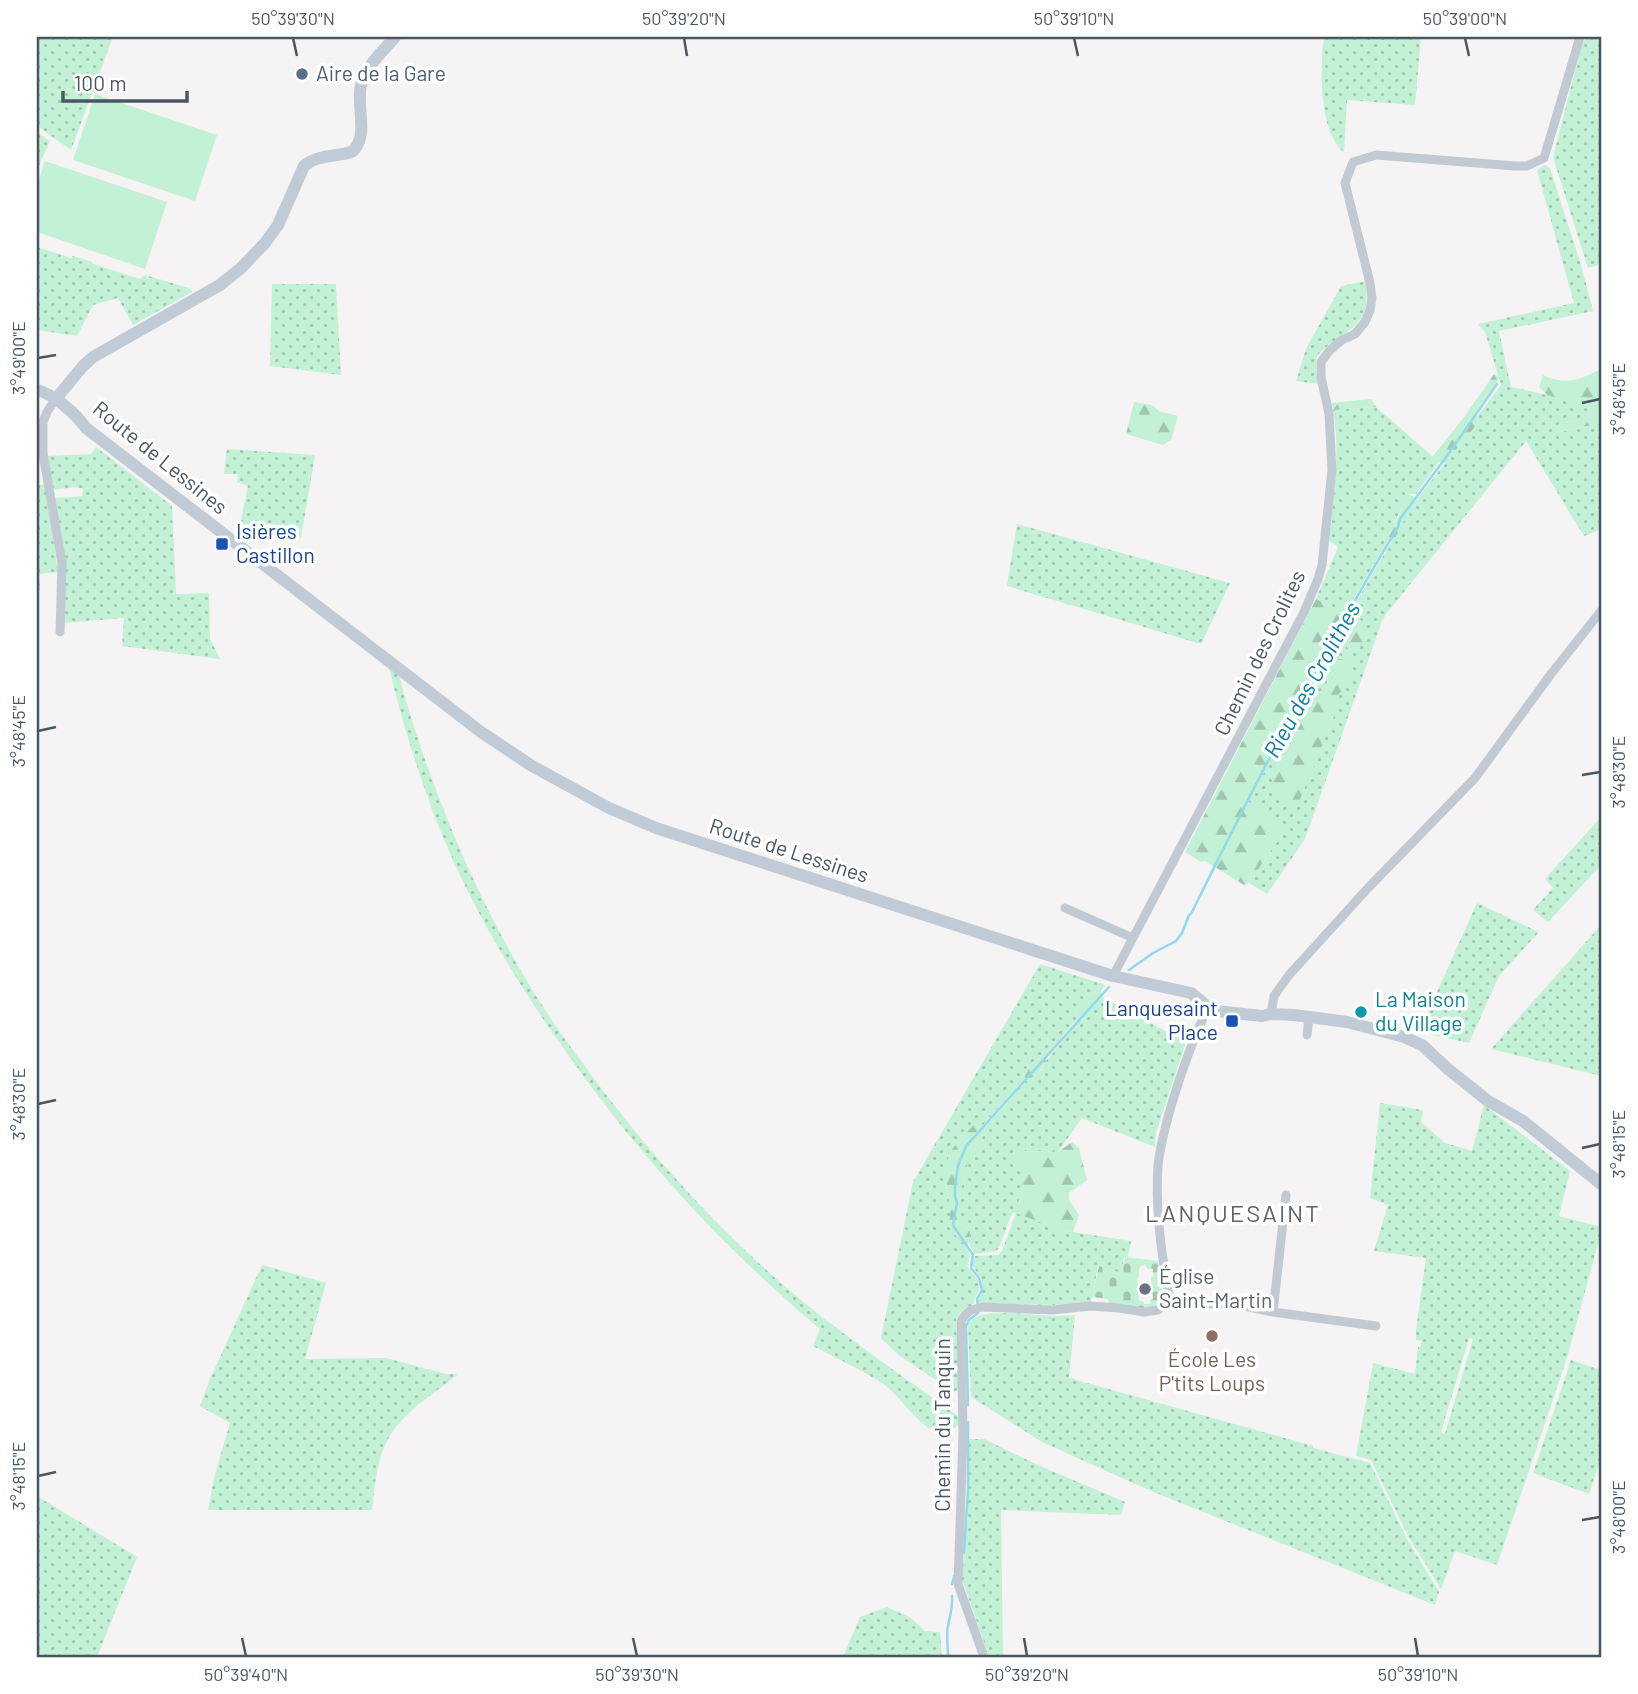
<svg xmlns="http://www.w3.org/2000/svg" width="1638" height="1694" font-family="Barlow,sans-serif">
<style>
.grass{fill:url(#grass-dots);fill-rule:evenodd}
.forest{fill:url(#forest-firs)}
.cemetery{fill:url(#cemetery-stones);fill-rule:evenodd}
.park{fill:#c3f1d5}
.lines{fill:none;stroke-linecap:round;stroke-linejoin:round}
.stream{stroke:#90daee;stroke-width:2.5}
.street{stroke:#c1cad2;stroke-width:9}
.secondary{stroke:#c1cbd6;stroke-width:12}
.ticks{fill:none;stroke:#4a5661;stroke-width:2.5}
.service-dot{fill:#5c6f8a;stroke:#fff;stroke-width:2.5}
.transit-dot{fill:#1a4fb4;stroke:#fff;stroke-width:2.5}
.culture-dot{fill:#0f9aa8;stroke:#fff;stroke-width:2.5}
.worship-dot{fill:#6b7280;stroke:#fff;stroke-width:2.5}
.education-dot{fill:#8d6e63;stroke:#fff;stroke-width:2.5}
.labels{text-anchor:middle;stroke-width:7;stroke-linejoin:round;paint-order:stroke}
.service-label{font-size:21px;fill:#4e5e75;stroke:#fff;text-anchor:start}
.street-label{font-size:21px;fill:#4a5661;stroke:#fff}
.transit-label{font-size:21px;fill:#164399;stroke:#fff;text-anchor:start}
.culture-label{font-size:21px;fill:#0d838f;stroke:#fff;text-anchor:start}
.worship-label{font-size:21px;fill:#5b616d;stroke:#fff;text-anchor:start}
.education-label{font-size:21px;fill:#785e54;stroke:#fff}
.water-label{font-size:23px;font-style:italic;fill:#0c7c9b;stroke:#fff}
.quarter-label{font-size:24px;letter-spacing:2px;fill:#5f6368;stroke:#fff}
.neatline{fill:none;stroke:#4a5661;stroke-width:2.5}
.ticks-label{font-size:18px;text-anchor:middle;fill:#4a5661}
</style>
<defs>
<pattern id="grass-dots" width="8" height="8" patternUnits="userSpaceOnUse" patternTransform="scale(1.75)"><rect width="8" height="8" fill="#c3f1d5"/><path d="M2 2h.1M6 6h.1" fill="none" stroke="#a0c6b0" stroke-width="1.8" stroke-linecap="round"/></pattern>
<pattern id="forest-firs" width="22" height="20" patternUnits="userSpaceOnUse" patternTransform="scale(1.75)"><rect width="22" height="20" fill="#c3f1d5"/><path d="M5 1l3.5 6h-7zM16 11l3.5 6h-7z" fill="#a0c6b0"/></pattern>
<pattern id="cemetery-stones" width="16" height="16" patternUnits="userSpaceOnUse" patternTransform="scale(1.75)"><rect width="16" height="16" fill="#c3f1d5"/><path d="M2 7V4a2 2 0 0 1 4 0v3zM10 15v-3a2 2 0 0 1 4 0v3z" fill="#a0c6b0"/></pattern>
</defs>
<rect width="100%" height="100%" fill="#f5f3f3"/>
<path class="grass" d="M37,37H113L71,150L37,126Z
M1324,37H1421L1415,105L1347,100L1344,153C1340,149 1336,145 1334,140C1320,116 1320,64 1324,37Z
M1586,37H1601V264L1588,268L1553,157L1581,48Z
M37,132L50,141L37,170Z
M1545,165L1550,168L1581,265L1593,311L1499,331L1511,387L1547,395L1590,409V418L1558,424L1556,433L1601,423V529L1584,536L1526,441L1386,614L1382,621L1305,839L1267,894L1249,883L1285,830L1248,802L1349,614L1415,502L1445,463L1479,422L1480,419L1477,417L1501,385L1485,332L1478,324L1574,303L1537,170Z
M37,247L71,258L73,256L92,262L93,264L140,279L145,275L189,288L192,292L133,325L118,298L93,305L77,336L37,330Z
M1365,281C1371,315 1360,324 1333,342C1327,346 1320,351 1317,357C1314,365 1317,376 1318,384L1296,381L1306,349L1341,286Z
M272,284H336L341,375L270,366Z
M1376,407L1439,462L1416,494H1409L1387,537L1389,539L1345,613L1316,599L1338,547L1329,541C1333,497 1341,454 1333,410Z
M96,447L172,506L176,594L209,593L210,639L220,659L122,646L124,618L63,623L54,498L82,496L83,489L76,487L52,490L46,456L91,454Z
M227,449L315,455L301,537L249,532L245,539L238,534L248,486L237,482L238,474H224Z
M45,484L58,572L39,574L40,590L37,591V485Z
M1017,524L1230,583L1201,644L1007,586Z
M389,668L399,675C412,725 429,773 448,821C468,870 491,918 517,964C536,998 558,1030 581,1061C641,1144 706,1217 783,1285C839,1333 901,1375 961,1418C958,1430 947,1435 935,1431C915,1423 900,1395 882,1383C860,1369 836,1358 813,1346L820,1329C722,1246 643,1160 569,1056C517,984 471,907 438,825C418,773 402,721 389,668Z
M1601,817V865L1548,922L1533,910L1553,888L1545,879Z
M1477,903L1539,932L1499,976L1469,1043L1419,1032Z
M1601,925V1076L1491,1049Z
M1040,964L1106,985L1101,990L1090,995L1075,1012L1077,1019L1045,1057H1040L1025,1069V1078L981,1127L974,1126L946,1186L952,1212L970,1256L967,1266C971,1272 980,1280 979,1287C979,1295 974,1295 974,1304C965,1308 961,1310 956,1319L959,1389L954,1392L900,1356L881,1338L913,1182Z
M1102,997L1186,1042L1156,1133L1155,1147L1082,1118L1058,1152L1021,1151L1024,1169L1060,1230L1131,1241L1128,1257H1124L1121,1273L1098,1266L1091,1302L1055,1305L978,1303C984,1281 985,1284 972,1265L975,1256L998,1255L1002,1251L1016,1213H1012L999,1248L996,1251L974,1254L969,1243L970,1231L957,1219L961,1189L968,1162L985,1133L984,1128L1028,1079L1034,1077L1041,1071L1046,1061L1080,1020C1088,1018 1089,1015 1093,1008C1094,1004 1099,1000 1102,997Z
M1380,1103L1423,1110L1421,1122L1445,1143L1472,1151L1484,1105L1570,1171L1559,1216L1601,1227V1233L1567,1358L1497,1565L1455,1551L1441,1589L1409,1538L1371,1460L1356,1456L1373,1363L1415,1374L1418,1347H1421V1341L1416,1340V1330L1426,1258L1374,1251L1388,1205L1370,1198ZM1469,1338L1473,1339L1445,1434L1441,1432Z
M262,1265L326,1283L305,1359L386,1358L446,1374H458C437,1392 409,1408 393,1431C377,1453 375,1484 372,1510H208L214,1478L230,1423L200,1406L210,1379Z
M1014,1313L1053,1316L1075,1315L1069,1378L1313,1446V1448L1370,1463L1407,1539L1439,1592L1435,1605L1151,1491L1042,1442L971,1397L968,1325C977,1310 998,1314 1014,1313Z
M1571,1360L1601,1370V1457L1589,1494L1533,1473Z
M968,1439H984L1040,1466L1125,1502L1121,1515L1001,1510L1003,1657H989L962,1579L968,1517Z
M37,1496L137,1557L97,1657H37Z
M887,1607L911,1618L925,1631L940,1632L942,1657H843L860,1617Z"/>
<path class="forest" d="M1601,369V423L1556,433L1555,429L1558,424L1590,418V409L1547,395L1539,387L1543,375C1567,386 1578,380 1601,369Z
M1494,374L1499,377L1497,382L1474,414L1480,419L1479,422L1445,463L1439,462L1433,456L1465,416Z
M1371,399L1376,407L1333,410L1332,403Z
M1134,402L1152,405L1159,411L1178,416L1171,440L1163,445L1126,434Z
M1408,495L1413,496L1415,502L1392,543L1387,537V529L1396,522Z
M1316,599L1346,613L1249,802L1283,823L1285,830L1249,883L1244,885L1205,861L1201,862L1185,852Z
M1360,619L1366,625L1365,638L1358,650H1348L1346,645L1355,622Z
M1338,659H1349L1352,668L1344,691L1339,693L1336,704L1338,707L1299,802L1295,808L1268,789L1312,698L1321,697L1331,671Z
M1101,990L1102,997C1094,1006 1090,1021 1077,1019L1075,1012C1081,1000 1089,995 1101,990Z
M1040,1057H1045L1046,1061C1041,1069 1037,1080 1025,1078V1069Z
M974,1125L984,1128L985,1133L968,1162L961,1189L957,1219L970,1231L969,1243L965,1245L954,1234L948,1226C953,1209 949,1204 947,1188C942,1156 953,1146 974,1125Z
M1072,1142L1079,1148L1087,1180L1069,1193V1200L1079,1215L1073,1232L1060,1230L1016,1213L1024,1170L1016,1160L1021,1151L1058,1152Z"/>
<path class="cemetery" d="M1125,1257L1158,1261L1164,1298C1155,1316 1126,1306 1109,1304L1108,1299L1092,1297L1099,1266L1121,1273ZM1145,1265L1148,1269H1153V1277H1151L1153,1299L1150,1300V1304H1144L1143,1301H1139L1137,1279L1139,1276V1269L1141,1266Z"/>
<path class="park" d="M95,94L217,135L195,201L73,160Z
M45,161L167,202L145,269L37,232V186Z"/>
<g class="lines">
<path class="stream" d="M1129,970L1153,953L1176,941L1182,933L1189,915L1191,914C1256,782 1322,653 1398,527L1400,519L1447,456L1497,384
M978,1306L977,1299L982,1290L979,1278L971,1268L973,1255L953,1225L957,1203L955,1197V1186L958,1166L966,1146L1109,987
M968,1405L966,1326L969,1320L978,1313
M964,1553L968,1490V1422
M952,1584L954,1576
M948,1657C948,1647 946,1636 948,1626C950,1615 953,1607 952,1596"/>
<path class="street" d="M55,400L47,412L43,422V454L62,563L60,632
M1065,908L1133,938
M1113,976L1304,612L1318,579L1322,565L1332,470L1329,414L1321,377V362L1330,350L1342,340L1355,334L1365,322L1370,310L1372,298L1370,283L1345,183L1353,162L1376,155L1515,166H1527L1544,158L1580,37
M1271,1014L1274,996L1289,975L1368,888L1475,778L1551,674L1601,611
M1307,1035L1309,1017
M1168,1302L1169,1295C1161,1253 1155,1209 1158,1166C1160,1144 1166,1124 1172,1103C1182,1070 1193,1039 1208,1007
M1168,1302L1172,1303L1239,1305L1273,1312L1376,1326
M1273,1312L1286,1195
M984,1657L958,1584L963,1435L961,1321L965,1315L971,1310L983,1307L1052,1310L1091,1306L1119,1308L1144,1312L1158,1310L1168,1302"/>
<path class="secondary" d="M37,390C54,394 76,414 86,428L481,732L532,766L609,808L656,828L1113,976L1191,993L1208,1007L1216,1011L1262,1016L1271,1014L1294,1015L1347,1022L1404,1037L1422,1045L1448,1069L1488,1101L1523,1121L1601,1184
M55,400L83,366L93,357L220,285L241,268L265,243L278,225L304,166C319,152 348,158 355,149C368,132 356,105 361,85C366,66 383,51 395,37"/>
</g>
<path class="ticks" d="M293,38L297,56M684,38L687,56M1074,38L1078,56M1465,38L1469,56M38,358L56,355M1582,403L1600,399M38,731L56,727M1582,775L1600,772M38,1104L56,1100M1582,1148L1600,1144M38,1476L56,1472M1582,1520L1600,1517M242,1638L246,1656M633,1638L637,1656M1024,1638L1027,1656M1415,1638L1418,1656"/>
<circle class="service-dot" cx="302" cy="74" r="7"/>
<g class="transit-dot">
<rect x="215" y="537" width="14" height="14" rx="3.5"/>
<rect x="1225" y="1014" width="14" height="14" rx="3.5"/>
</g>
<circle class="culture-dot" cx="1361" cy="1012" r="7"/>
<circle class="worship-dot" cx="1145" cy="1289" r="7"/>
<circle class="education-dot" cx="1212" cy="1336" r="7"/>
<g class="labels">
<g class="service-label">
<text x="316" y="81">Aire de la Gare</text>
</g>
<g class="street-label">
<text transform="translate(160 458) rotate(39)" y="7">Route de Lessines</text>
<text transform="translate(1260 653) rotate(-64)" y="7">Chemin des Crolites</text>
<text transform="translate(789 851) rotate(18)" y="7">Route de Lessines</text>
<text transform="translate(943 1425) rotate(-90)" y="7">Chemin du Tanquin</text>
</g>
<g class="transit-label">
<text x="236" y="539">Isières<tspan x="236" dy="24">Castillon</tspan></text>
<text x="1218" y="1016" text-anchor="end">Lanquesaint<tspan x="1218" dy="24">Place</tspan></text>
</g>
<g class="culture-label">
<text x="1375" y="1007">La Maison<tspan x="1375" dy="24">du Village</tspan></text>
</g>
<g class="worship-label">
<text x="1159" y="1284">Église<tspan x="1159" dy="24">Saint-Martin</tspan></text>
</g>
<g class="education-label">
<text x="1212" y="1367">École Les<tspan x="1212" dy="24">P'tits Loups</tspan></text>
</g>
<g class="water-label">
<text transform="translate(1312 680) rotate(-61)" y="8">Rieu des Crolithes</text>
</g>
<g class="quarter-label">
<text x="1233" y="1222">LANQUESAINT</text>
</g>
</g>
<rect width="1638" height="1694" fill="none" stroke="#ffffff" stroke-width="77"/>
<path d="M63 91v10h124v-10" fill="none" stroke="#4a5661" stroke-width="3.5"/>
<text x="74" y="91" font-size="21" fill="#4a5661" stroke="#ffffff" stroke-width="5" paint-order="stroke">100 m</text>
<rect x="38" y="38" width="1562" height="1618" class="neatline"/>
<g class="ticks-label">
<text x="293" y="25">50°39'30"N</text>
<text x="684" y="25">50°39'20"N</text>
<text x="1074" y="25">50°39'10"N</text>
<text x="1465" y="25">50°39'00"N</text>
<text transform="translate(19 358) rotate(-90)" y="6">3°49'00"E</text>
<text transform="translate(1619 399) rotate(-90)" y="6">3°48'45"E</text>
<text transform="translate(19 731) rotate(-90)" y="6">3°48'45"E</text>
<text transform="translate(1619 772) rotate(-90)" y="6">3°48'30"E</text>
<text transform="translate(19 1104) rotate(-90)" y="6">3°48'30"E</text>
<text transform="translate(1619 1144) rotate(-90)" y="6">3°48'15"E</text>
<text transform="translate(19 1476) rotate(-90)" y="6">3°48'15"E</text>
<text transform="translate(1619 1517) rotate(-90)" y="6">3°48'00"E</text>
<text x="246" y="1681">50°39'40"N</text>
<text x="637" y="1681">50°39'30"N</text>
<text x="1027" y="1681">50°39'20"N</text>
<text x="1418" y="1681">50°39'10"N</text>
</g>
</svg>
